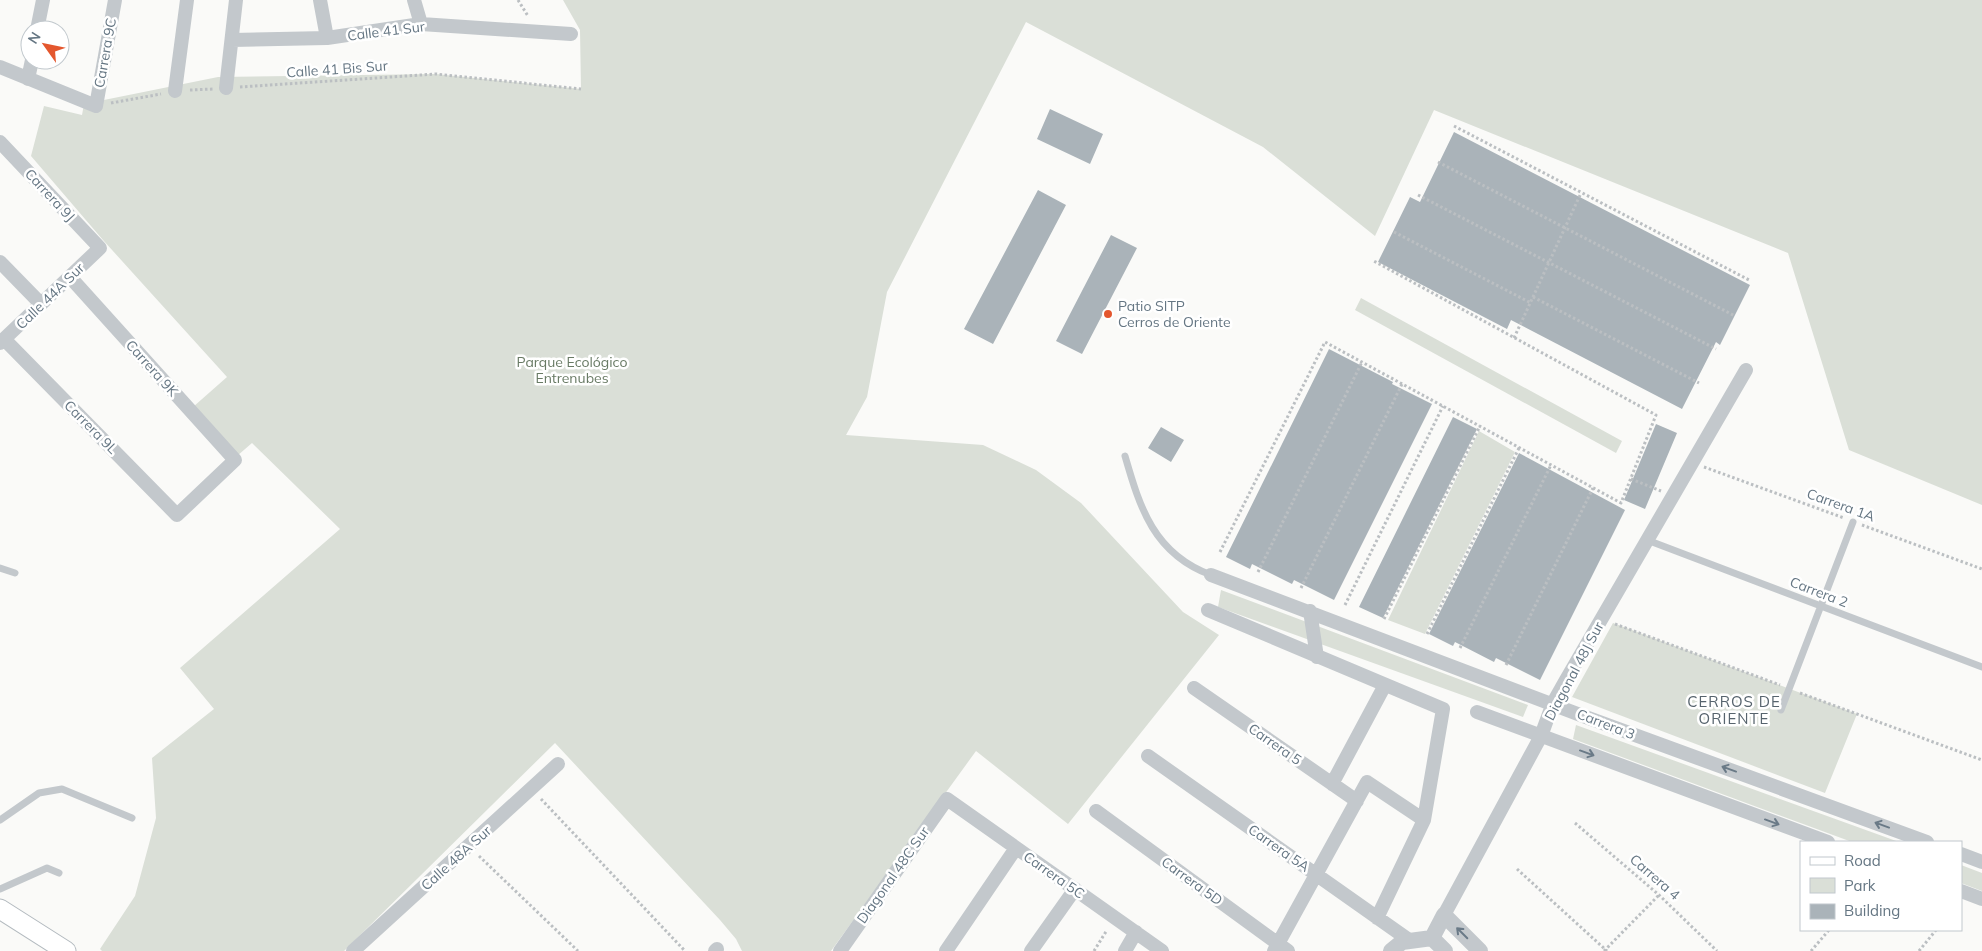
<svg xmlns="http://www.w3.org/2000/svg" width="1982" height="951" font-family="Mulish,sans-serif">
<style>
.green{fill:#dadfd7}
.building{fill:#aab3b9}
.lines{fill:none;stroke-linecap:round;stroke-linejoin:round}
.secondary-casing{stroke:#b3babf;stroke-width:21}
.path{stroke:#bbbfc2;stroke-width:3;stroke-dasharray:2.5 2.5;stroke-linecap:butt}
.service{stroke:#c3c8cc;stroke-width:7}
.minor{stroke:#c3c8cc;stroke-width:14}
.tertiary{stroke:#c3c8cc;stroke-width:16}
.secondary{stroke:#fff;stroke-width:19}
.oneway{stroke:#6a7a87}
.poi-dot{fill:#e4572e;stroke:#fff;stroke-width:2}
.labels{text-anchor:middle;stroke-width:5;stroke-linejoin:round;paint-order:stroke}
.street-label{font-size:14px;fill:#657683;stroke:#fff}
.poi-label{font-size:14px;fill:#657683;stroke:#fff;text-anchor:start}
.park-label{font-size:14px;fill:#687a64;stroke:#fff}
.neighbourhood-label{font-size:15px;letter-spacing:1px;fill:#57646e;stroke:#fff}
</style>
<rect width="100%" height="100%" fill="#fafaf8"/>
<path class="green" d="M563,0H1982V505L1849,450L1788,253L1434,110L1375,236L1263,147L1026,22L887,292L867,397L846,435L983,445L1036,470L1081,503L1183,612L1219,635L1068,824L976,751L831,951H742L736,939L720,920L555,743L344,951H102L100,949L135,896L156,818L152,758L214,709L180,668L340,529L252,443L237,456L193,407L227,377L103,240L31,156L44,106L82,115L84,104L218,77L436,74L581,89L580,30Z
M1361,298L1622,441L1616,453L1355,310Z
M1479,431L1515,452L1425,634L1388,620Z
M1221,590L1528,705L1523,717L1218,607Z
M1613,623L1857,714L1825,793L1572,697Z
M1576,725L1899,842H1852L1573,739Z
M1961,865L1982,873V891L1961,883Z"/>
<path class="building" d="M1050,109L1103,134L1090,164L1037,139Z
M1454,132L1750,285L1720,345L1716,342L1682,409L1511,320L1507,329L1378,262L1410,197L1420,202Z
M1038,190L1066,205L993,344L964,329Z
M1111,235L1137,248L1082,354L1056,341Z
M1329,349L1393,382L1392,384L1432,404L1334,600L1294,580L1292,584L1252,564L1250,569L1226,557Z
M1453,417L1477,429L1383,618L1359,607Z
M1656,424L1677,433L1645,509L1624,500Z
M1161,427L1184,440L1171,462L1148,448Z
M1519,453L1625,510L1540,680L1496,658L1494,662L1455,642L1453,646L1429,634Z"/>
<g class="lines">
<g class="secondary-casing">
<path id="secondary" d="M0,909L66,951"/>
</g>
<path class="path" d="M518,0L528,16
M240,87L436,74L581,89
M190,90L213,89
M111,103L161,94
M1454,126L1751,281
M1438,162L1735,316
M1418,195L1716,349
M1394,232L1531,303
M1533,297L1699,383
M1514,338L1581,193
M1704,467L1844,518
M1631,479L1661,491
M1862,525L1982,569
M1220,552L1325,342L1621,503L1656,415L1372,260
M1258,572L1362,362
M1301,588L1402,384
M1345,605L1443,406
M1384,619L1480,426
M1615,624L1780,685
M1427,634L1519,448
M1460,648L1551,465
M1506,665L1593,488
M1800,693L1982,760
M541,799L685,951
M1575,823L1659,895L1717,951
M479,856L578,951
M1517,869L1607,951
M1094,951L1107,930
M1604,951L1659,895
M1811,951L1829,930
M1919,951L1936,930"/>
<path class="service" d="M1125,456C1140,508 1154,554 1211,575
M1647,540L1982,667
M0,568L15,573
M1781,710L1853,522
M0,820L39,793L62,789L132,818
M0,889L47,868L59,873"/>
<path class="minor" d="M320,0L327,38
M414,0L421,24
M37,30L43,0
M232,40L327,38L421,24L571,34
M0,67L96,106L115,0
M28,79L32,60
M226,88L236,0
M175,91L187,0
M0,142L100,248L0,343
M0,262L41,304
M4,339L177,515L235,460L70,277
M1211,575L1583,716L1927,842
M1208,610L1443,709L1424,820L1377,918
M1310,611L1317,657
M1194,688L1357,801
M1477,712L1828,842
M1148,756L1409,940
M1332,784L1385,685
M1096,811L1288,951
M1961,854L1982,862
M1961,891L1982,899
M1444,915L1541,736L1553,703L1566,680L1746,370
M353,951L558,764
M715,951L717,949
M840,951L947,799L1162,951
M946,951L1016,848
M1031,951L1075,889
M1125,951L1136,932
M1274,951L1367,782L1424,820"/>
<path class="tertiary" d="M1432,938L1444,915L1480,951
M1432,938L1445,951
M1391,951L1402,942L1432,938"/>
<use href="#secondary" class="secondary"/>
</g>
<defs><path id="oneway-shaft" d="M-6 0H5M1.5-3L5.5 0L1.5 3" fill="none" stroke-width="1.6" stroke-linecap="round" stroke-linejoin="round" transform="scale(1.25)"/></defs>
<g class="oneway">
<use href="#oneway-shaft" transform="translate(1587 753) rotate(20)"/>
<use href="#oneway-shaft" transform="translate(1729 769) rotate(-160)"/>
<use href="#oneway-shaft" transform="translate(1772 822) rotate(20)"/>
<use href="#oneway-shaft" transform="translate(1882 825) rotate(-160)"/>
<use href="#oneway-shaft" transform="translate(1462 933) rotate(-135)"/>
</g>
<circle class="poi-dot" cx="1108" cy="314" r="5"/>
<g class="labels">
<g class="street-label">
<text transform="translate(386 31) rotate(-7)" y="5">Calle 41 Sur</text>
<text transform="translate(105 53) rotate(-80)" y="5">Carrera 9C</text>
<text transform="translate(337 69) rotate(-4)" y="5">Calle 41 Bis Sur</text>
<text transform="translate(50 195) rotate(47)" y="5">Carrera 9J</text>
<text transform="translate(50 296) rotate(-44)" y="5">Calle 44A Sur</text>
<text transform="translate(152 368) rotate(48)" y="5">Carrera 9K</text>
<text transform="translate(91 427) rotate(45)" y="5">Carrera 9L</text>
<text transform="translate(1841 505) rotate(20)" y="5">Carrera 1A</text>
<text transform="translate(1819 592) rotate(21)" y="5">Carrera 2</text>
<text transform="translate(1574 671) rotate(-62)" y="5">Diagonal 48J Sur</text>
<text transform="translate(1606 724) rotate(21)" y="5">Carrera 3</text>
<text transform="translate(1275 744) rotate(35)" y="5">Carrera 5</text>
<text transform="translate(1279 848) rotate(35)" y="5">Carrera 5A</text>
<text transform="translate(456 858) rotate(-42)" y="5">Calle 48A Sur</text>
<text transform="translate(893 875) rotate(-55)" y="5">Diagonal 48C Sur</text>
<text transform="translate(1054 875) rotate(35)" y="5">Carrera 5C</text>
<text transform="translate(1655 877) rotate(41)" y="5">Carrera 4</text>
<text transform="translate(1192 881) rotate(36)" y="5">Carrera 5D</text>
</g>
<g class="poi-label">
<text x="1118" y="311">Patio SITP<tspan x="1118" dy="16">Cerros de Oriente</tspan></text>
</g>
<g class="park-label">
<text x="572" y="367">Parque Ecológico<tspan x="572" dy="16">Entrenubes</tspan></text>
</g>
<g class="neighbourhood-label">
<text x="1734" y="707">CERROS DE<tspan x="1734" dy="17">ORIENTE</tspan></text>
</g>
</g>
<rect x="1800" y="841" width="162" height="90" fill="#ffffff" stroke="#c1c8cd"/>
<rect x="1810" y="857" width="25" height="8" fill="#ffffff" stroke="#c1c8cd"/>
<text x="1844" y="866" font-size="15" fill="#657683">Road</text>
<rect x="1810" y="878" width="25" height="15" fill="#dadfd7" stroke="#c1c8cd"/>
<text x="1844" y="891" font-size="15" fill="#657683">Park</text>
<rect x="1810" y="904" width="25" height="15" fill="#aab3b9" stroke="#c1c8cd"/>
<text x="1844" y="916" font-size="15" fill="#657683">Building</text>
<g transform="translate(45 45) rotate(303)"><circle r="24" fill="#ffffff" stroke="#c1c8cd"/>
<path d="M0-4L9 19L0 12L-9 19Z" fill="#e4572e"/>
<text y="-8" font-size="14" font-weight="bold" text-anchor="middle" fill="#657683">N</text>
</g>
</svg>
